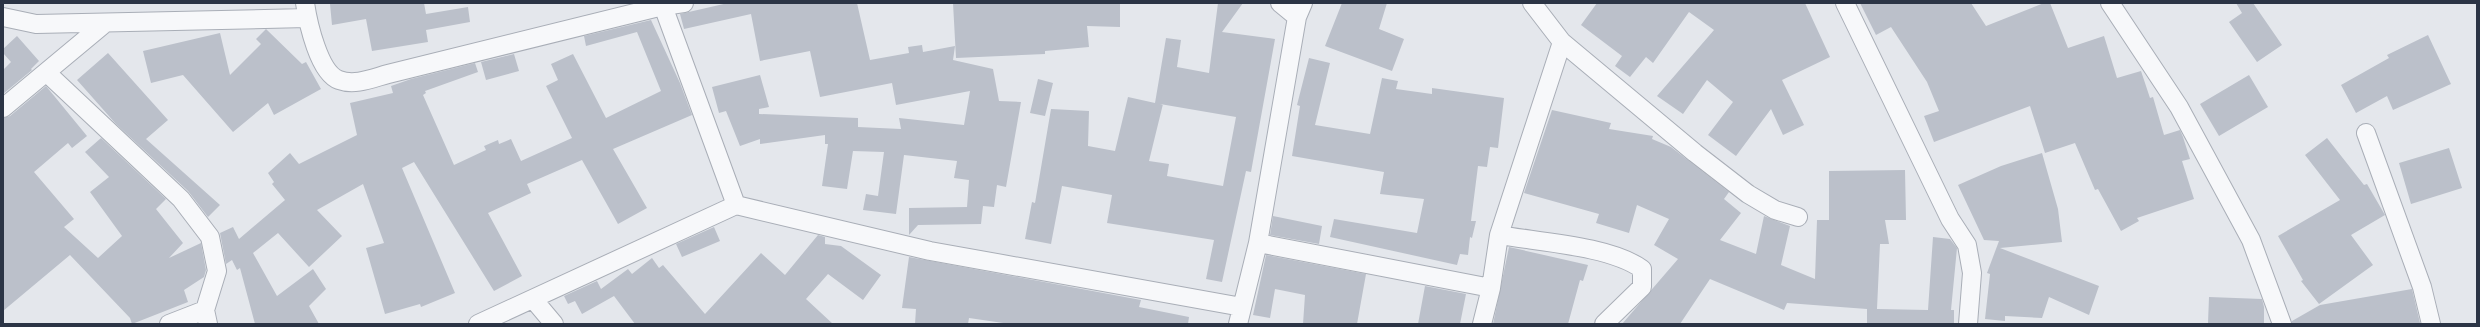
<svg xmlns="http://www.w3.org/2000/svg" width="2480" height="327" font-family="Quicksand,sans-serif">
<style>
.building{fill:#bbc0ca;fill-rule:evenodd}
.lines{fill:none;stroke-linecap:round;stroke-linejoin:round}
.minor-casing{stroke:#a9aeb7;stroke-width:20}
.minor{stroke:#f7f8fa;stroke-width:18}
</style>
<rect width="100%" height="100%" fill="#e4e7ec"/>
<path class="building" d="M338,3H424L426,14L468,7L470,22L426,30L428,42L372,51L366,19L332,25L330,4Z
M728,3H857L870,60L909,53L908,47L922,45L923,52L955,46L953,60L993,69L999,101L1021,102L1006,187L997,185L994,207L983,206L981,224L918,225L909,235V208L967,207L969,180L954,178L957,161L904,155L896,214L863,210L866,194L878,196L884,152L853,151L847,189L822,186L828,144H825V135L760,144V139L740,146L726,111L719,113L712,87L760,75L769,107L759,109V114L858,118V127L901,129L899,118L964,125L970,91L896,105L892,83L820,97L810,51L760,61L751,14L684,29L680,14Z
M953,3H1120V27L1087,26L1089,47L1045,51V54L956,58Z
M1218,3H1243L1222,32L1275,39L1251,172L1246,171L1222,282L1206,279L1214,240L1107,223L1112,195L1062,186L1051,244L1025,239L1032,202L1035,203L1051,109L1089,111L1088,146L1115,151L1128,97L1155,103L1166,38L1181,40L1177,67L1209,73ZM1160,104L1236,117L1223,186L1167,176L1169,164L1149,161L1163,104Z
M1342,3H1387L1379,29L1404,39L1392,71L1325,46Z
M1597,3H1805L1830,57L1782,80L1804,125L1783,135L1771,109L1736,156L1708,135L1733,102L1707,80L1683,114L1657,96L1714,30L1689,12L1653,63L1646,57L1630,77L1615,66L1622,56L1581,25Z
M1860,3H1971L1986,26L2044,3H2050L2068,48L2104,36L2117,78L2141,71L2150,98L2153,97L2164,135L2180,130L2183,137L2190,159L2182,161L2194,199L2137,218L2139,221L2121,231L2098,189L2095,190L2075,143L2045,153L2030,106L1934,142L1924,116L1939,111L1927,82L1891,27L1876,35Z
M2236,3H2253L2282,45L2257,62L2229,22L2242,13Z
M651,20L680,83L692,115L613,149L647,208L618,224L582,160L527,184L531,193L488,213L522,276L494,291L414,162L402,168L455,293L421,307L420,304L385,314L366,248L384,243L363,184L317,210L342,236L309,267L278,233L253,253L277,296L313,269L326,289L309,306L319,324H255L240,268L237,270L232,260L226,264L220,233L233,227L239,239L285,200L272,184L274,182L268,173L290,153L299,164L357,135L350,103L393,93L391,86L411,79L475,63L478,72L425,91L426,93L423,95L454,165L486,150L484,146L498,140L499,144L511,139L521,161L572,138L546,86L558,80L551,64L573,54L606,118L661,91L637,32L586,46L584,36Z
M266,29L302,64L306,62L321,89L274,115L268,103L233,132L183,75L151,83L143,51L220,33L230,75L261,44L256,39Z
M2428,35L2451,84L2393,110L2387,96L2356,113L2341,85L2389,58L2387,55Z
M17,36L39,61L31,69L32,70L3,94V70L11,62L3,53V49Z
M108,53L168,120L146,139L220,205L208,217L188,191L116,124L77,80Z
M514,54L519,71L486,80L481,62Z
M1309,58L1330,63L1315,125L1370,134L1382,78L1398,81L1396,89L1432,94V88L1504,98L1498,148L1490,147L1487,167L1478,166L1471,221H1476L1472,238L1470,237L1468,255L1460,254L1457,265L1330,237L1334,219L1417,233L1424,199L1380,194L1384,172L1292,156L1300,106L1297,105Z
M2249,75L2268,107L2219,136L2200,104Z
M1038,79L1053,83L1045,116L1030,113Z
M46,86L87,136L72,148L68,143L34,172L74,219L64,227L98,258L122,236L90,192L109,177L85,152L101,138L166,199L156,209L183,243L169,258L201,243L206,270L204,277L184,290L188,302L132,324L130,318L70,255L3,311V118L10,116Z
M1552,110L1611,123L1609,129L1653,136L1652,139L1671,147L1729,192L1724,199L1741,213L1720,240L1756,254L1764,216L1790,226L1781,265L1815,279L1817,220H1829V171L1905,170L1906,220H1885L1889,244H1880L1877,309L1928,310L1933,237L1950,239L1957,248L1951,310H1954V324H1867V309L1787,303L1784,310L1710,279L1680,324H1622L1678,259L1654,245L1669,219L1637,205L1629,233L1596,223L1599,214L1524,193Z
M2327,138L2364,185L2367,184L2385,215L2351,235L2373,265L2319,304L2301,281L2303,280L2278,236L2340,200L2305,155Z
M2449,148L2462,188L2411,204L2399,163Z
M2042,153L2058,209L2062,242L2000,248L2099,286L2089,315L2049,297L2042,318L2005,316V321L1985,319L1990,274L1987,273L1999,241L1984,240L1958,185L2001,166Z
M1273,216L1322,226L1319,244L1270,235Z
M714,227L720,241L682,257L676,244Z
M818,235L825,237V244L841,246L881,275L863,300L828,274L806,299L833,324H635L614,296L582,314L575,301L568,304L564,296L597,281L601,289L628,269L632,274L652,258L659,268L663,265L705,314L761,253L785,275Z
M1509,247L1588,265L1583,281L1580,280L1568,324H1493Z
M1266,255L1366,274L1357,324H1303L1305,295L1275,289L1270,318L1253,315Z
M909,257L1141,300L1139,307L1189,317L1188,324H1010L969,318L968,324H915L916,309L902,308Z
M1425,286L1466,294L1460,324H1418Z
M2412,289L2420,323L2292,324V321L2320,305Z
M2209,297L2262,299L2264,307V324L2208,323Z"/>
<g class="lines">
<g class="minor-casing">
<path id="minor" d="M305,3C308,23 319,73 339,80C355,86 373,78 388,74L663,6L684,3
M1280,3L1297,17
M1532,3L1562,42L1695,153L1748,194L1775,210L1798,217
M1845,3L1950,219L1967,245L1972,273L1968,324
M2110,3L2179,107L2251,240L2282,324
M663,6L736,205
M3,17L36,24L307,18
M47,73L181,199L210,237L217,271L205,310L208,324
M3,108L104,24
M2366,133L2422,287L2431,324
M1499,235C1539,242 1610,246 1642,269V287L1604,324
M1258,243L1491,288
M533,299L554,324
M169,324L205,310
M478,324L736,205L930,251L1242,307
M1238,324L1258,243L1297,17L1303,3
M1482,324L1491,288L1499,235L1562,42"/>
</g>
<use href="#minor" class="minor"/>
</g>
<rect width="2480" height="327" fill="none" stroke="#2b3445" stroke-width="8"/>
</svg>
